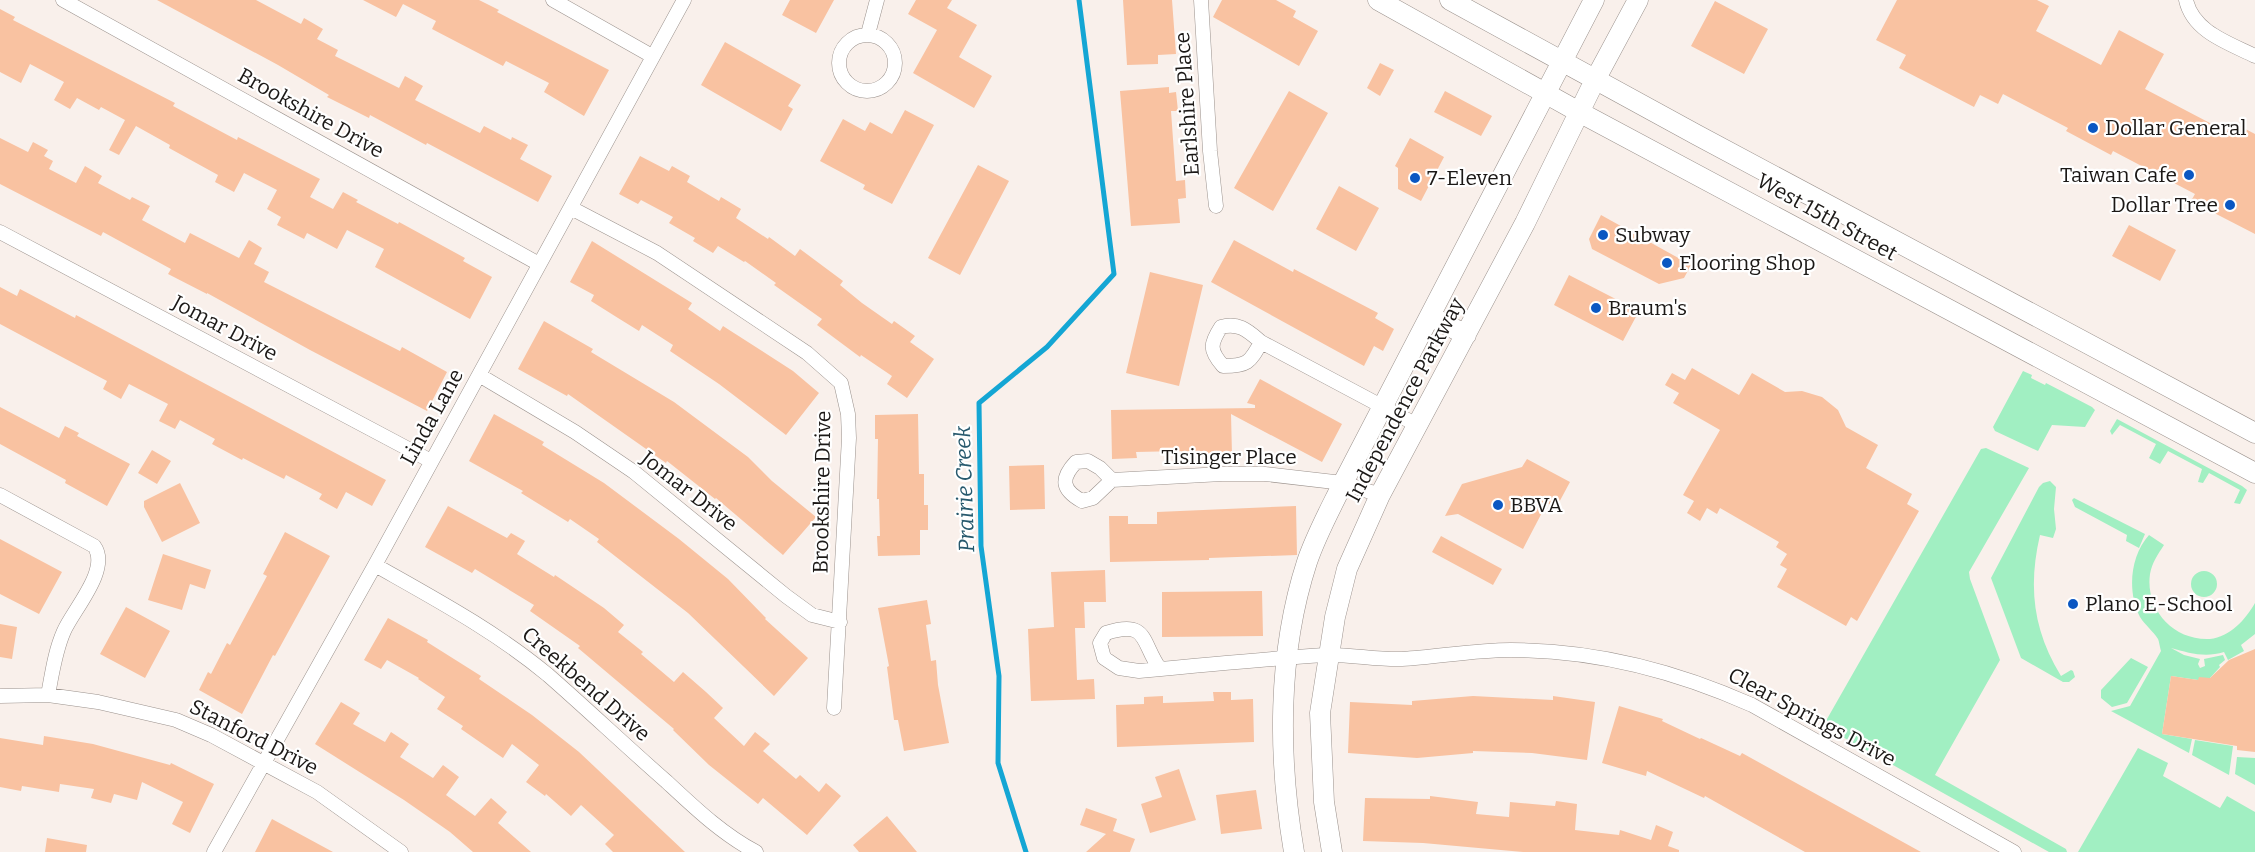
<svg xmlns="http://www.w3.org/2000/svg" width="2255" height="852" font-family="Bitter,serif">
<style>
.green{fill:#a1efc2}
.lines{fill:none;stroke-linecap:round;stroke-linejoin:round}
.stream{stroke:#14a6d4;stroke-width:5}
.building{fill:#f9c2a1}
.minor-casing{stroke:#9b928d;stroke-width:15}
.secondary-casing{stroke:#9b928d;stroke-width:21}
.minor{stroke:#fff;stroke-width:14}
.secondary{stroke:#fff;stroke-width:20}
.poi-dot{fill:#0b57c2;stroke:#fff;stroke-width:2}
.labels{text-anchor:middle;stroke-width:4.5;stroke-linejoin:round;paint-order:stroke}
.street-label{font-size:21px;fill:#1b1816;stroke:#fff}
.poi-label{font-size:21px;fill:#1b1816;stroke:#fff;text-anchor:start}
.water-label{font-size:22px;font-style:italic;fill:#27596d;stroke:#fff}
</style>
<rect width="100%" height="100%" fill="#f9f0eb"/>
<path class="green" d="M2023,371L2032,375L2031,378L2045,385L2046,383L2092,407L2095,410L2085,427L2052,425L2038,451L1995,431L1993,427Z
M2117,419L2242,486L2247,490L2240,504L2234,503L2240,490L2209,473L2203,483L2198,482L2202,469L2168,451L2160,464L2149,458L2156,444L2120,425L2112,435L2110,431Z
M1986,448L2029,468L1969,572L1970,579L2000,660L1935,775L2066,849L2067,852H2049L1823,726L1981,449Z
M2050,481L2056,487L2054,509L2056,529L2053,538L2040,535C2028,587 2033,630 2061,676L2071,670L2073,671L2075,677L2069,682H2063L2021,658L1991,578L2039,487L2043,483Z
M2074,498L2145,534L2139,548L2126,541L2127,535L2075,507L2072,500Z
M2149,535L2164,545C2158,554 2152,563 2150,574C2145,609 2173,641 2210,639C2230,637 2246,619 2255,603V634L2241,645L2244,651L2228,660L2224,652C2205,658 2189,653 2171,648L2184,655L2200,659L2198,664L2200,668L2205,666L2204,659L2223,655L2225,660L2219,665L2220,667L2210,678L2198,680L2171,676L2162,734L2192,739L2189,753L2111,711L2130,706L2161,651C2160,648 2159,641 2158,639C2153,631 2145,625 2140,617C2127,592 2130,556 2149,535Z
M2191 584a13 13 0 1 1 26 0a13 13 0 1 1-26 0Z
M2131,658L2148,667L2127,703L2112,707L2101,698V690Z
M2195,740L2233,746L2229,775L2192,755Z
M2138,748L2168,763L2163,776L2220,808L2227,796L2255,812V852H2078Z
M2237,757L2255,758V785L2235,774Z"/>
<g class="lines">
<path class="stream" d="M1026,852L998,763L999,676L981,546L979,403L1047,347L1114,274L1079,0"/>
</g>
<path class="building" d="M157,0H256L301,24L304,18L323,29L317,39L338,50L335,56L399,88L405,76L423,86L415,100L480,133L484,126L511,140L512,137L528,145L520,159L552,176L538,202L427,143L426,145L370,115L369,118L327,97L329,95L278,65Z
M363,0H479L499,10L497,12L609,70L584,116L544,92L549,83L506,61L503,66L432,29L436,21L403,4L396,17Z
M790,0H834L816,33L782,15Z
M916,0H952L947,8L977,25L959,57L992,76L974,108L913,73L937,30L908,14Z
M1123,0H1172L1176,54L1158,55V64L1127,65Z
M1222,0H1276L1296,11L1293,17L1318,31L1299,66L1213,17Z
M1897,0H2037L2049,6L2036,31L2101,65L2119,30L2164,54L2145,89L2227,132L2232,122L2255,134V234L2191,201L2195,194L2113,151L2111,155L2066,131L2068,128L2003,94L1998,104L1980,95L1974,107L1899,68L1906,55L1876,40Z
M1715,1L1768,29L1744,74L1691,46Z
M0,9L15,17L13,20L175,103L173,106L237,140L238,137L320,179L310,197L333,209L343,192L358,200L356,202L398,224L399,222L465,258L463,261L492,277L470,319L375,267L384,249L347,230L337,249L307,233L304,239L277,225L281,217L267,209L277,190L244,173L234,192L215,182L218,175L169,148L170,145L136,126L119,155L109,150L125,120L101,107L99,110L77,98L70,109L54,100L64,82L30,64L21,83L0,72Z
M725,42L801,85L788,106L793,109L781,131L701,85Z
M1380,63L1394,70L1380,96L1367,88Z
M1169,87V93L1176,92L1178,111H1171L1176,181L1185,180L1186,198L1178,199L1180,223L1131,226L1120,91Z
M1289,91L1328,113L1273,211L1234,188Z
M1445,91L1492,116L1481,136L1434,112Z
M905,110L934,125L892,204L863,189L865,185L820,161L843,119L865,131L870,122L892,134Z
M0,138L28,152L33,142L48,150L44,156L53,161L49,169L76,183L85,166L102,176L98,183L130,200L132,197L150,206L142,220L185,243L190,233L239,258L249,240L262,248L254,264L269,272L264,282L400,351L402,347L447,372L427,411L310,350L207,293V294L168,274L171,269L103,232L101,236L0,184Z
M1410,138L1444,157L1421,201L1398,189V168L1395,166Z
M640,156L669,171L672,166L690,176L687,182L719,201L721,197L741,209L736,218L768,239L769,237L795,256L800,249L843,281L840,285L862,303L892,324L894,321L915,336L910,342L934,359L907,398L887,384L892,376L861,355L860,357L817,325L822,319L774,285L776,283L745,261L744,262L718,246L713,253L693,241L695,238L669,223L673,217L641,200L638,204L619,194Z
M978,165L1009,181L960,275L928,258Z
M1339,186L1379,208L1356,251L1316,229Z
M1601,215L1691,265L1684,278L1659,284L1592,249L1589,239Z
M2129,225L2176,250L2160,281L2112,256Z
M1234,240L1293,272L1294,269L1378,313L1375,318L1394,329L1383,351L1374,346L1364,366L1211,282Z
M592,241L692,303L688,309L720,331L723,326L793,371L819,393L786,435L719,384L670,351L673,345L642,325L639,331L618,318L591,301L594,295L570,282Z
M1150,272L1203,285L1179,386L1126,373Z
M1569,275L1639,311L1623,341L1554,305Z
M0,287L17,296L20,289L75,318L76,315L386,480L372,506L346,492L337,509L319,499L322,494L286,475L284,479L243,458L242,460L212,444L215,439L180,420L175,429L159,421L168,404L129,384L121,399L103,389L107,381L0,324Z
M544,321L593,349L591,352L674,402L748,457L772,481L816,517L783,555L716,498L715,499L667,461L666,463L568,394L567,396L518,369Z
M1692,368L1739,395L1752,373L1785,392L1802,391L1822,397L1838,410L1846,427L1878,445L1866,468L1912,494L1907,504L1919,511L1857,621L1851,617L1846,626L1777,587L1787,569L1780,565L1787,554L1776,547L1779,542L1720,508L1717,514L1707,508L1700,521L1687,513L1694,501L1683,495L1720,430L1673,403L1679,393L1665,385L1672,373L1685,380Z
M1260,379L1342,424L1322,462L1231,414L1232,455L1181,456V451L1136,452L1137,458L1112,459L1111,410L1255,408V405L1247,403Z
M0,407L59,438L65,426L79,433L77,436L130,464L107,506L65,483L66,480L0,444Z
M494,414L544,442L542,445L604,483L679,539L728,579L766,618L765,619L808,658L774,696L688,613L597,542L599,539L570,519L568,522L521,493L523,491L469,461Z
M918,414L919,474H924V505H928V530H920V555L878,556L877,536H880L879,499H877L878,439H875V415Z
M152,450L171,461L157,484L138,473Z
M1527,459L1570,482L1556,508L1547,503L1523,549L1458,514L1445,516L1462,484L1522,467Z
M1044,465L1045,509L1010,510L1009,466Z
M180,483L200,523L162,542L144,507V501Z
M448,506L507,538L511,533L525,541L517,554L554,577L555,575L604,608L624,625L618,632L643,652L641,654L674,682L683,672L706,692L723,708L714,718L744,746L755,732L770,744L763,751L796,779L800,775L819,792L826,783L841,796L807,835L763,798L758,804L709,765L673,730L674,729L578,648L580,646L530,611L534,605L475,569L472,573L425,547Z
M1296,506L1297,555L1209,558V560L1110,562L1109,516H1128V524H1157V512Z
M285,532L330,556L275,656L273,655L242,714L199,690L208,672L211,674L227,643L230,645L267,576L263,574Z
M1441,536L1502,569L1493,585L1432,552Z
M0,539L62,572L39,614L0,594Z
M163,554L211,570L205,589L190,584L182,610L148,600Z
M1105,570L1106,602H1084L1085,628H1075L1077,680L1094,679L1095,699L1031,701L1028,629L1054,627L1051,572Z
M1262,591L1263,636L1162,637V592Z
M927,600L931,624L926,625L931,661L936,660L938,685L949,743L904,751L898,720H894L887,667L889,666L878,608Z
M126,607L170,631L145,678L100,654Z
M388,618L428,640L427,642L481,676L479,679L532,715L579,752L685,852H613L605,844L614,835L581,805L571,816L546,794L545,796L526,782L539,765L512,744L503,758L461,729L463,726L437,709L445,697L418,679L419,678L387,660L381,669L364,660Z
M0,624L17,627L12,659L0,657Z
M2255,649V752L2237,750V746L2162,734L2171,676L2198,680L2199,677L2210,678L2229,660Z
M1213,692H1231V700L1253,699L1254,742L1117,747L1116,705L1144,704V697L1163,696V703L1214,701Z
M1473,696L1553,700V696L1595,702L1587,760L1532,753L1473,751V753L1417,758L1348,753L1350,702L1412,705V701Z
M341,702L360,713L353,724L385,742L391,732L409,744L400,757L433,778L443,765L459,777L446,795L475,816L491,798L507,812L498,823L531,852H473L450,832L404,800L315,744Z
M1619,706L1663,719L1662,721L1700,739L1701,738L1740,756L1742,753L1921,852H1805L1705,796L1704,798L1647,771L1646,776L1602,763Z
M44,736L93,744L170,765L171,763L214,784L190,833L172,824L183,802L142,782L137,800L114,794L111,803L91,798L94,789L60,784L59,792L22,786L21,791L0,787V738L43,745Z
M1179,769L1196,820L1150,833L1141,804L1162,797L1155,777Z
M1256,790L1262,829L1221,834L1216,795Z
M1430,796L1478,802L1476,814L1509,817L1510,802L1555,806L1556,801L1577,804L1575,830L1619,835L1620,830L1651,840L1656,825L1673,832L1668,846L1679,850V852H1523L1423,843L1363,841L1365,798L1430,799Z
M1086,808L1117,819L1113,831L1135,839L1130,852H1086L1106,834L1080,825Z
M887,816L917,852H859L853,845Z
M272,819L333,852H255Z
M47,838L87,845L86,852H45Z"/>
<g class="lines">
<g class="minor-casing">
<path id="minor" d="M63,0L539,264
M553,0L652,56
M1201,0L1210,151L1216,206
M2186,0C2193,32 2229,43 2255,56
M868,34L877,0
M839 63a28 28 0 1 1 56 0a28 28 0 1 1-56 0Z
M571,208L657,253L807,353L841,383L848,414L849,438L834,708
M0,232L431,461
M1261,342C1250,363 1247,366 1223,366C1209,350 1210,344 1221,327C1239,322 1248,331 1261,342L1417,425
M479,375L575,432L634,472L786,596L812,615L840,622
M1088,461L1100,468L1112,480L1093,498L1082,501C1062,490 1060,479 1076,462Z
M1112,480L1222,474H1265L1343,483L1380,495
M0,495L94,546C111,569 73,610 64,631C55,651 52,674 48,695
M375,565C435,599 495,631 548,675C588,710 627,747 667,782C695,808 722,834 756,852
M1160,669C1141,643 1149,619 1106,633L1100,643L1104,658L1119,668L1139,671C1201,665 1263,659 1325,655C1350,654 1376,660 1402,659C1438,657 1474,650 1511,650C1595,650 1676,671 1752,705L2014,852
M0,696L48,695L98,702L176,720L211,735L317,792L401,852
M214,852L375,565L684,0"/>
</g>
<g class="secondary-casing">
<path id="secondary" d="M1378,0L1579,112L2255,473
M1450,0L1697,135L2255,433
M1430,316L1466,335
M1294,852C1278,758 1277,654 1307,562C1316,535 1331,508 1343,483L1594,0
M1332,852L1324,802L1320,713L1335,617L1347,569L1380,495L1525,223L1595,80L1638,0"/>
</g>
<use href="#minor" class="minor"/>
<use href="#secondary" class="secondary"/>
</g>
<g class="poi-dot">
<circle cx="2093" cy="128" r="6"/>
<circle cx="2189" cy="175" r="6"/>
<circle cx="1415" cy="178" r="6"/>
<circle cx="2230" cy="205" r="6"/>
<circle cx="1603" cy="235" r="6"/>
<circle cx="1667" cy="263" r="6"/>
<circle cx="1596" cy="308" r="6"/>
<circle cx="1498" cy="505" r="6"/>
<circle cx="2073" cy="604" r="6"/>
</g>
<g class="labels">
<g class="street-label">
<text transform="translate(1187 104) rotate(-94)" y="7">Earlshire Place</text>
<text transform="translate(311 113) rotate(29)" y="7">Brookshire Drive</text>
<text transform="translate(1827 217) rotate(29)" y="7">West 15th Street</text>
<text transform="translate(225 328) rotate(28)" y="7">Jomar Drive</text>
<text transform="translate(1405 400) rotate(-62)" y="7">Independence Parkway</text>
<text transform="translate(432 417) rotate(-61)" y="7">Linda Lane</text>
<text x="1229" y="464">Tisinger Place</text>
<text transform="translate(689 491) rotate(38)" y="7">Jomar Drive</text>
<text transform="translate(822 492) rotate(-89)" y="7">Brookshire Drive</text>
<text transform="translate(586 684) rotate(41)" y="7">Creekbend Drive</text>
<text transform="translate(1812 717) rotate(28)" y="7">Clear Springs Drive</text>
<text transform="translate(254 737) rotate(27)" y="7">Stanford Drive</text>
</g>
<g class="poi-label">
<text x="2105" y="135">Dollar General</text>
<text x="2177" y="182" text-anchor="end">Taiwan Cafe</text>
<text x="1427" y="185">7-Eleven</text>
<text x="2218" y="212" text-anchor="end">Dollar Tree</text>
<text x="1615" y="242">Subway</text>
<text x="1679" y="270">Flooring Shop</text>
<text x="1608" y="315">Braum's</text>
<text x="1510" y="512">BBVA</text>
<text x="2085" y="611">Plano E-School</text>
</g>
<g class="water-label">
<text transform="translate(964 489) rotate(-92)" y="8">Prairie Creek</text>
</g>
</g>
</svg>
